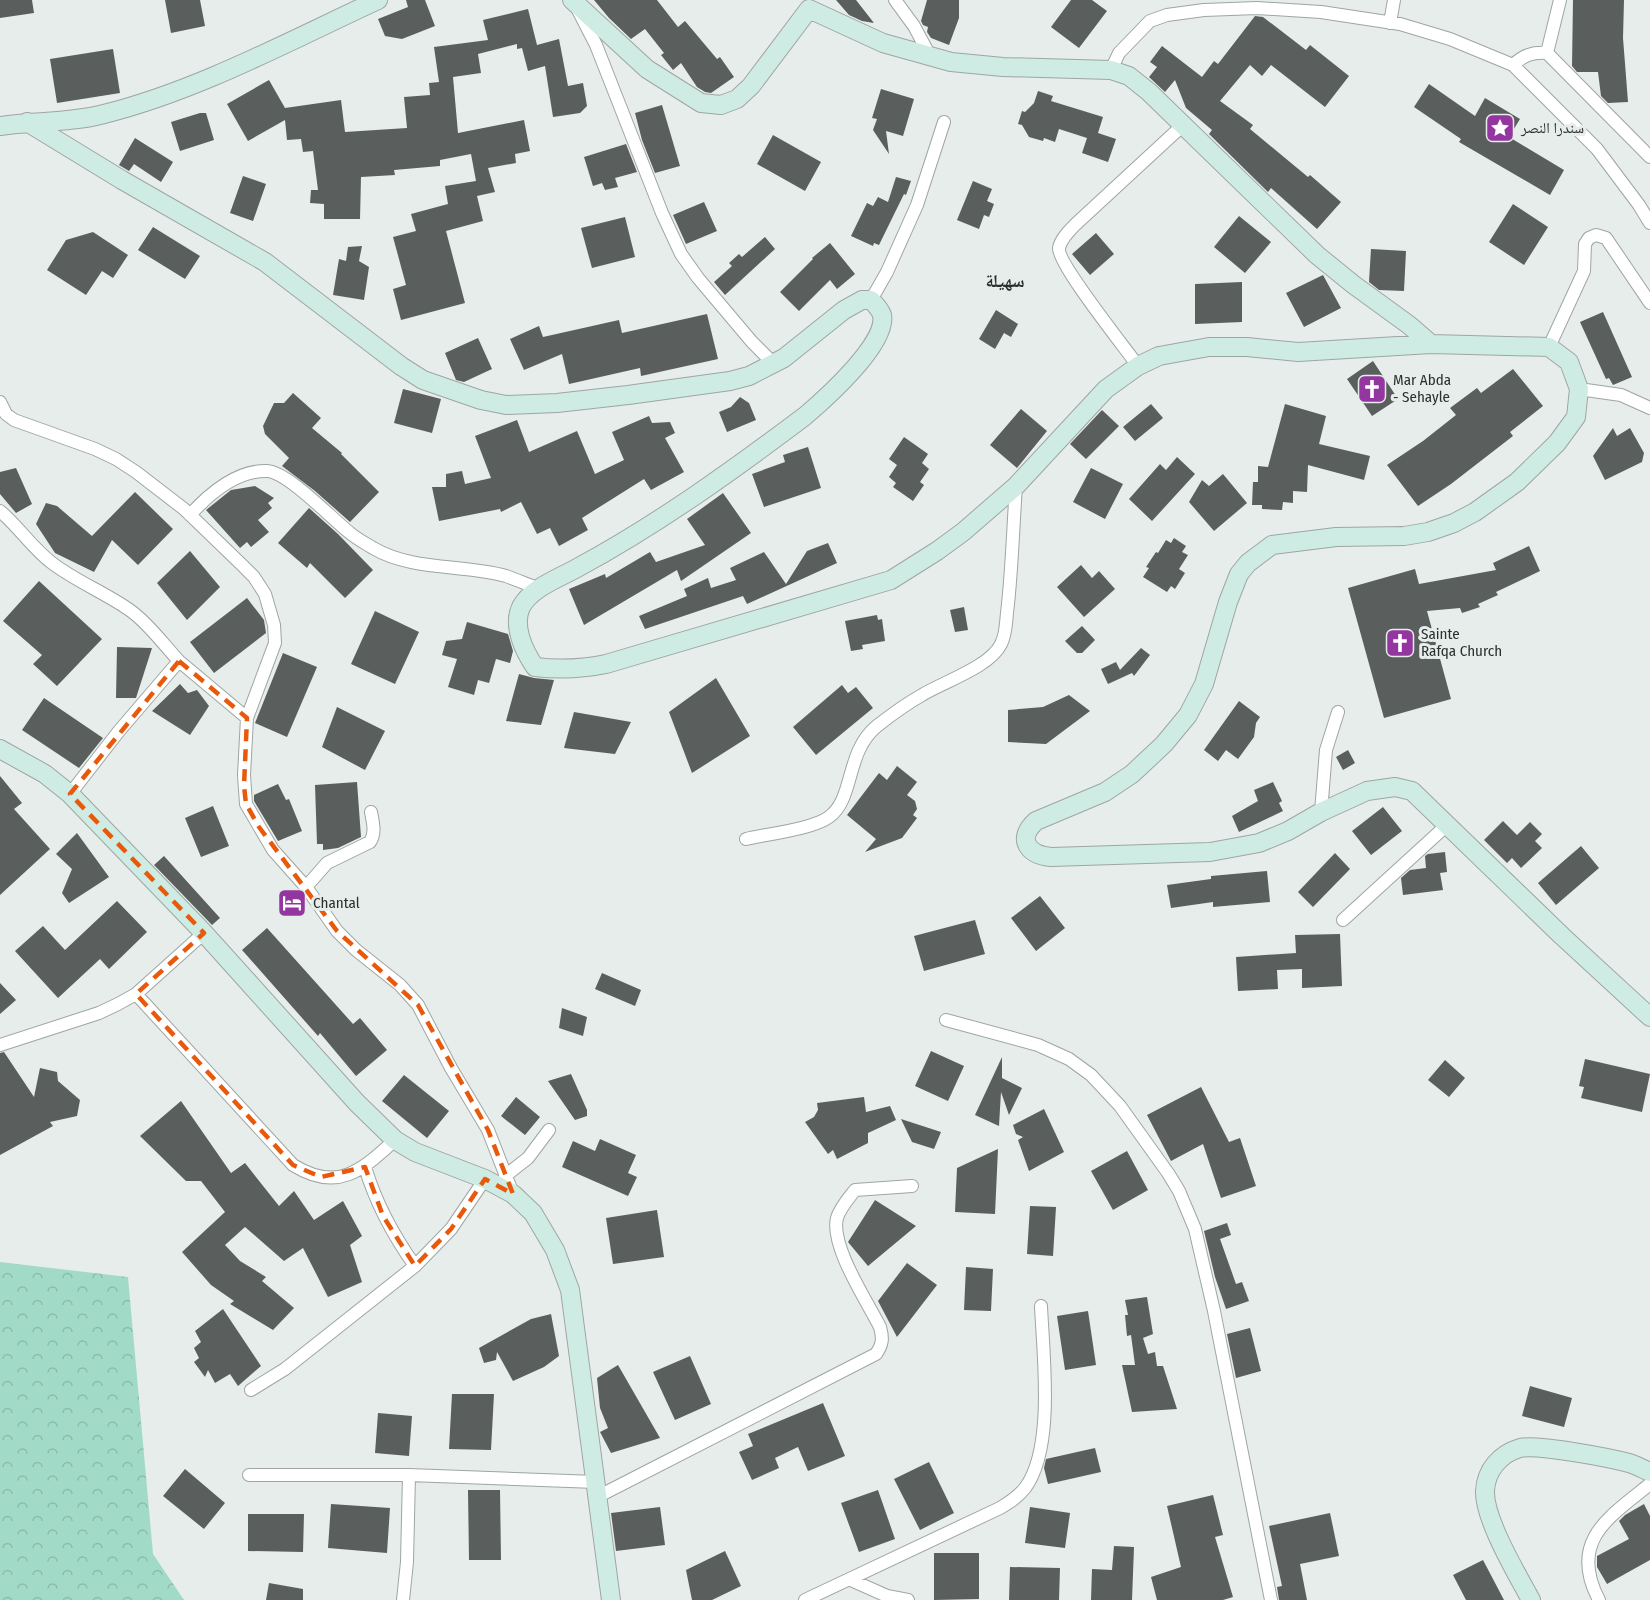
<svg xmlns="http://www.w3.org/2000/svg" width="1650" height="1600" font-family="'Fira Sans Condensed','Noto Naskh Arabic',sans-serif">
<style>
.forest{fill:url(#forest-crowns)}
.building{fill:#5a5f5d}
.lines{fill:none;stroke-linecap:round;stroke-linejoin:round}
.street-casing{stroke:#9fa5a3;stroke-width:14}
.secondary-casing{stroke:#9fa5a3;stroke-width:20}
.street{stroke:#fff;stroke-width:12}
.secondary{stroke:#ceece3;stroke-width:18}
.marked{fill:none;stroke:#e8590c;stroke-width:4.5;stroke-dasharray:12 8;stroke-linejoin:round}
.labels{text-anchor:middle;stroke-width:6;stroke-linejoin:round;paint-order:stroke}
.poi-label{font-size:15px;fill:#2d2f2e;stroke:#e6edeb;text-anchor:start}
.quarter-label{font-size:18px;font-weight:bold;fill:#2a2f2d;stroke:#e6edeb}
</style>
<defs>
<pattern id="forest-crowns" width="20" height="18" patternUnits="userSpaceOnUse" patternTransform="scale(1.5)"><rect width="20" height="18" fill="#a2dac8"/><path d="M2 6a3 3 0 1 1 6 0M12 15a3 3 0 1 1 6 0" fill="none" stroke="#8cbbac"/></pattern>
</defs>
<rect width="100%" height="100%" fill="#e6edeb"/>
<path class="forest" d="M0,1262L128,1277L153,1554L184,1600H0Z"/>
<path class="building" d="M0,0H32L34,13L0,18Z
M165,0H200L205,26L171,33Z
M406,0H425L435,26L402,39L385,36L378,19L408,7Z
M594,0H657L678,27L685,21L717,59L720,57L734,77L711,93L705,92L697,87L681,63L673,70L661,55L664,53L645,29L631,39L609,18Z
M836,0H856L874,23L862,21L849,15Z
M927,0H959V18L949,45L931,38L927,32L928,27L923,25L921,21Z
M1071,0H1092L1107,11L1079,48L1051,27Z
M1573,0H1624L1623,38L1628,102L1608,103L1601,96L1598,72H1577L1572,66Z
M528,9L537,45L559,39L568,86L583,83L587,106L580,113L553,117L545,66L528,71L522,48L517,49V44L478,54L481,73L453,77L458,133L524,120L530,151L515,154L516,163L488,168L495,192L477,196L483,221L446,231L465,303L401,320L393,289L406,285L393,237L416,231L411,214L448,204L445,186L476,181L471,154L440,160V166L394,170L395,175L361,177L360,219H324V204L310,203L311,190H318L313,151L303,152L301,139L287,140L285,120L248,141L227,104L269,80L285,108L341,100L345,132L407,128L404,97L430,95L429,83L439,82L434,47L488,40L483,20Z
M1255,16L1263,17L1306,50L1310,45L1349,76L1325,107L1271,65L1262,76L1250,65L1220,101L1253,125L1250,129L1308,177L1310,175L1341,202L1317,229L1271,188L1268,192L1209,134L1212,130L1186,108L1175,80L1165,92L1149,77L1157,67L1150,62L1162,46L1202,77L1214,61L1218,64Z
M113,49L120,93L57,103L50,59Z
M1429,84L1475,116L1485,98L1520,119L1509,137L1564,170L1550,195L1459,142L1461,139L1414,107Z
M881,89L914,99L903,136L886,131L889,154L873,130L877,119L872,118Z
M1038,91L1053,96L1051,101L1103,117L1098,133L1116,139L1108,162L1082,153L1087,138L1059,129L1055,142L1044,138L1043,141L1029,137L1022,125L1018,124L1022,111L1025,112L1034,103Z
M662,105L680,166L655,173L642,140L635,113Z
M200,113H206L214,140L180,151L171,122Z
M773,135L821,162L805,191L757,164Z
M135,138L173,162L161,182L134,164L129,171L119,165Z
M626,144L637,172L615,178L618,187L605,190L602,183L593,186L584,157Z
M243,176L266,184L253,221L230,213Z
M896,177L911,181L906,195L904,194L879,245L874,243L873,246L851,236L867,203L873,206L878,197L888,202Z
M973,181L992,189L987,201L994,204L989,217L984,215L979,229L957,220Z
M704,202L717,231L686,244L673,215Z
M1513,204L1548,227L1524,265L1489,242Z
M1239,216L1271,242L1245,273L1214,247Z
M625,217L635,257L592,268L581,228Z
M153,227L200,256L185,279L138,250Z
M93,232L128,255L113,278L102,271L86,295L47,270L66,240Z
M1096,233L1114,254L1090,275L1072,254Z
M765,237L775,249L725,295L714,282L732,266L729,263L739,254L742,257Z
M830,243L855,274L837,289L830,280L799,311L780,292L813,259L812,258Z
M362,246L359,261L369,267L364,300L333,295L339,259L346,261L348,247Z
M1371,249L1406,251L1404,291L1379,290L1369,282Z
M1323,275L1341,308L1304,327L1286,293Z
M1242,282V322L1195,324V284Z
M996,310L1018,324L1011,337L1004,333L995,349L979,339Z
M1603,312L1632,377L1613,385L1609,378L1606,379L1580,322Z
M707,314L718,359L641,376L640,368L569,384L562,354L524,370L510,339L539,326L543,337L619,320L622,333Z
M478,338L492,369L464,382L456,380L445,353Z
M1373,361L1398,399L1372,416L1347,379Z
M1513,369L1543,406L1510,432L1513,436L1451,484L1418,506L1387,465L1423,441L1456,415L1450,408L1477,388L1481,393Z
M403,389L441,399L432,433L394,423Z
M293,393L321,418L312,428L342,453L341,454L379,492L350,522L315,491L282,466L289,458L265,434L263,426L274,403H284Z
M740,397L749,403L756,420L727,432L719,412L731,407Z
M1151,404L1163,418L1135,441L1123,427Z
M1285,404L1326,416L1319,444L1370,456L1364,480L1308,465L1307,492L1293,491V503L1283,502L1282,510L1262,509V505H1252L1253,482H1258V466L1268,467Z
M1021,409L1047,431L1017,468L990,445Z
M1102,410L1119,426L1086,459L1070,444Z
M649,416L652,423L670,422L675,433L665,438L684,472L651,490L644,479L582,518L588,530L559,546L550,528L537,534L521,502L501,512L500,509L439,521L432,487H446V474L462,471L465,484L491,478L475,436L517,420L529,452L577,431L595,474L624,460L612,432Z
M1613,428L1617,436L1630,428L1644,453L1642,462L1605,480L1593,456Z
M904,437L928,454L922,463L929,469L920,482L924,485L913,501L893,487L896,483L889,477L897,465L889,459Z
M808,447L821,488L764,507L752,474L785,462L783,455Z
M1177,457L1195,474L1152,521L1129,499L1160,464L1166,470Z
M16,468L32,504L16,513L0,494V472Z
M1091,468L1123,484L1105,519L1073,502Z
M1223,474L1247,503L1214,531L1189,502L1202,480L1209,486Z
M255,486L274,498L268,503L272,508L258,520L269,532L251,547L247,542L240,548L206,510L231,490Z
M135,492L173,529L138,565L112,540L94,572L55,553L36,524L46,503L57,506L92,536Z
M723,493L751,533L681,581L677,570L584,625L569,589L605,574L606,578L650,552L656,562L705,545L687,519Z
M309,508L338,534L373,570L345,598L310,563L307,568L278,543Z
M1174,538L1186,546L1182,552L1188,555L1179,569L1185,573L1175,589L1171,586L1167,592L1143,577L1149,568L1146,567L1156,552L1158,553L1166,540L1171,543Z
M828,543L837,563L747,604L743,596L645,629L639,616L687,596L684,589L708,578L711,588L736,580L730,568L764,552L786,584L807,551Z
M1529,546L1540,571L1496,592L1498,595L1478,604L1480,607L1462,613L1460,608L1427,611L1451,699L1384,718L1348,588L1415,569L1419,584L1496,570L1493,563Z
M190,551L220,587L187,620L157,583Z
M1081,565L1092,578L1099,571L1115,589L1084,617L1057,587Z
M39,581L102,639L57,686L33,664L42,655L3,621Z
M247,598L264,620L266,633L214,673L190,642Z
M964,607L968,630L955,632L950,610Z
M375,611L419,632L395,684L351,664Z
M877,615L878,620L882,619L885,641L862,645L863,649L851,651L845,621Z
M467,622L508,634L513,651L510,663L496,659L489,683L478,680L474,695L448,687L457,659L442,655L446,641L462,639Z
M1082,626L1095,640L1082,653H1077L1065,641Z
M117,647L152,648L136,698H116Z
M1141,648L1150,655L1134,676L1132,673L1108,684L1101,669L1116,662L1120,670Z
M283,653L317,667L287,737L255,723Z
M519,674L534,678L554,680L541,725L506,721Z
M716,678L750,736L692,773L669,712Z
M180,684L188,693L197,690L209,706L190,735L152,711Z
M842,685L848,693L856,687L873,708L816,755L793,727Z
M1069,695L1090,711L1046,744L1008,742V710L1043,707Z
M44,698L103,738L79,768L22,730Z
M1239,701L1260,717L1256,723L1254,737L1238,759L1226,750L1218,761L1204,750Z
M337,707L385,731L365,770L322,747Z
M574,712L631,722L615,754L564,748Z
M1348,750L1355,763L1343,770L1336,757Z
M897,766L917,782L907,795L915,801L917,809L913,815L917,818L902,838L865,852L876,839L847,815L879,773L887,780Z
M0,776L22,803L14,809L50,849L0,895Z
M357,782L361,837L338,848L323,850V844H317L315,785Z
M1273,782L1282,801L1279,803L1283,811L1239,832L1232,816L1258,801L1254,790Z
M278,784L286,800L289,799L302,831L278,841L254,801V795Z
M213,806L229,846L201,857L185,818Z
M1383,807L1402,831L1371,855L1352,831Z
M1503,821L1517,835L1530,822L1542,834L1535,841L1542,848L1521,868L1512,858L1507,863L1484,840Z
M77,833L109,877L69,903L62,893L72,869L56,854Z
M1581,846L1599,868L1556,905L1538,883Z
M1445,852L1447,872L1440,873L1443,890L1403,895L1401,878L1410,870L1426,868L1425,856L1428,854Z
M1335,853L1350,869L1313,907L1298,892Z
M164,856L220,918L212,925L154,865Z
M1267,871L1270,902L1213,907V902L1171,908L1167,885L1211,879V876Z
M1040,896L1065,928L1036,951L1011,918Z
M117,901L147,932L109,969L100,959L58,998L15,951L43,926L65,950Z
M975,920L985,954L924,971L914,936Z
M267,928L353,1024L360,1018L387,1050L356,1076L320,1033L318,1036L242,950Z
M1340,934L1342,986L1302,988V969L1277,970L1278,989L1238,991L1236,957L1296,953L1295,935Z
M602,973L641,990L635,1006L595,989Z
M0,983L16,1000L0,1014Z
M562,1008L587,1017L583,1036L559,1028Z
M931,1051L964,1066L948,1101L915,1086Z
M4,1052L34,1097L40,1068L57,1072L58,1081L80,1100L77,1116L50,1122L53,1126L0,1155V1053Z
M1002,1057V1078L1022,1088L1009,1115L1001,1092L999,1126L975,1115Z
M1585,1059L1650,1074L1642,1112L1581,1098L1584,1087L1579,1086Z
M1445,1060L1465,1078L1449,1097L1428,1080Z
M571,1074L587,1110V1116L575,1120L548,1081Z
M404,1075L449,1111L427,1138L382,1101Z
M1201,1087L1229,1142L1240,1138L1256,1186L1221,1198L1203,1144L1171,1161L1147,1115Z
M516,1097L540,1117L525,1135L501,1116Z
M864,1097L866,1112L890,1106L896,1120L868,1133V1143L837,1159L833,1150L828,1154L805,1122L814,1117L818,1110L817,1103Z
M181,1101L231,1173L245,1163L279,1206L294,1191L314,1220L343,1201L362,1236L350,1245L362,1282L328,1297L303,1248L284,1261L245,1227L225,1245L240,1261L266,1277L262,1281L294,1308L273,1330L230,1304L234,1301L211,1285L182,1252L225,1212L201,1181H186L140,1136Z
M1044,1109L1064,1152L1029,1171L1018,1140L1023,1137L1016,1134L1013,1125Z
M901,1119L941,1132L934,1149L912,1142Z
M600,1139L636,1155L628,1173L637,1177L628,1196L562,1167L573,1141L595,1151Z
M998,1149L995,1214L955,1212L957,1168Z
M1127,1151L1148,1190L1113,1210L1091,1171Z
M875,1200L916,1226L868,1266L848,1242Z
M1030,1206L1056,1207L1053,1256L1027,1254Z
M657,1210L664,1257L613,1264L606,1218Z
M1227,1223L1231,1235L1220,1239L1236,1284L1242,1282L1249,1301L1226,1309L1215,1277L1204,1231Z
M907,1263L937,1285L897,1337L878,1301Z
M966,1267L993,1269L991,1311L964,1310Z
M1147,1297L1153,1334L1143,1338L1148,1354L1155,1352L1157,1366H1163L1177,1409L1132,1412L1122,1365H1135L1131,1335L1127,1336L1125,1315H1128L1125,1300Z
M223,1309L261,1366L238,1386L230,1374L215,1383L208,1370L205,1377L194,1362L199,1358L194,1348L201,1342L195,1331Z
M1088,1311L1096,1365L1065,1370L1057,1316Z
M551,1314L559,1356L544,1367L513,1381L497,1352L496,1360L484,1363L479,1348L531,1319Z
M1250,1328L1261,1371L1236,1378L1227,1334Z
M690,1356L711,1404L675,1420L653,1372Z
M618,1365L660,1438L611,1453L600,1432L608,1428L600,1408L597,1378Z
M1530,1386L1572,1398L1564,1427L1522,1416Z
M452,1394H494L491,1450L449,1449Z
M823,1403L845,1456L808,1471L798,1447L775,1458L779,1468L752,1480L739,1452L753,1446L748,1434Z
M378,1413L412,1416L409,1456L375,1453Z
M1095,1448L1101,1472L1048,1484L1044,1468L1046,1459Z
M929,1462L954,1513L920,1530L894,1479Z
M185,1469L225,1503L204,1529L163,1496Z
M468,1490H500L501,1560H469Z
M878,1490L895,1539L859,1552L841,1503Z
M1213,1495L1223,1535L1215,1537L1233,1597L1223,1600H1157L1151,1577L1181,1567L1167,1506Z
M331,1504L390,1508L387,1553L328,1548Z
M1644,1504L1650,1516V1560L1607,1584L1597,1567V1556L1629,1539L1619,1521L1625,1515Z
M660,1507L665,1545L616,1551L611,1513Z
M1030,1507L1070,1513L1065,1548L1025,1543Z
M1330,1513L1339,1556L1300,1564L1307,1600H1279L1277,1587L1282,1586L1269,1526Z
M248,1514H304L303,1552L248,1551Z
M1114,1546L1134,1547L1132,1600H1091L1092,1569L1112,1570Z
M725,1551L741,1586L712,1600H692L686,1570Z
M934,1553H979V1599L934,1600Z
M1483,1560L1504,1600H1466L1453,1575Z
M1010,1567L1060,1568L1059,1600H1009Z
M269,1583L303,1589V1600H266Z"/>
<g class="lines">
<g class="street-casing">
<path id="street" d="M895,0L914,26L930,56
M578,10L596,45L662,213L681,254L698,278L752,342L774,364
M1390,23L1394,0
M1547,53L1560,0
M1111,70L1119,53L1150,21L1167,15L1204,10L1257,8L1321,12L1400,24L1450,39L1513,65
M1650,157L1547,53C1532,52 1524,55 1513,65L1597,149L1639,205L1650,223
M871,300L887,272L917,205L944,122
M1549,347L1584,271L1585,244L1589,238L1596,235L1606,238L1650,303
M1138,366C1126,349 1057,263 1059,248C1061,238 1071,229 1078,222L1182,126
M1579,389L1621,395L1650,408
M0,402L6,414L14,420L95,449L116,459L136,472L184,509L241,564L254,577L265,594L274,625L275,643L247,718L244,775L246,804L273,850L306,887L337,931L356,950L400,985L418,1005L451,1068L488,1130L513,1194
M0,511C19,527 32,548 52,563C77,582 106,593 131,611C149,624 164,645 179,661L119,731L70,794
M190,515C209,494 236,470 267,471C288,472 332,519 350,533C357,539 365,543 373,548C412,571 463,564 506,576C517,580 529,585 540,589
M179,661L247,718
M1321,812L1326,750L1338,712
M746,839C767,834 813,829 829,817C855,798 845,752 877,726C891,715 906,704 922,695C943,682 990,667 1001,644C1006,635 1006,622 1007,613C1012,571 1013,528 1016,486
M306,887L327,863L370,842C376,833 373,823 371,812
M1343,920L1447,825
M136,994L293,1165C338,1193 362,1170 395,1140
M946,1020L1038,1045L1069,1059L1091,1075L1120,1106L1168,1173L1179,1191L1195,1229L1214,1311L1271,1600
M0,1045L99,1013L118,1004L136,994L204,933
M365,1167C376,1204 393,1235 415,1266
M505,1176L528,1158L549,1130
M251,1390L285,1369L415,1266L451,1229L485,1179
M249,1475H409L596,1482
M597,1497L876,1354C883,1344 883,1338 880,1327C867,1301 830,1246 837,1218C840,1208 848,1199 855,1190L912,1186
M851,1580L887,1596L908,1600
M403,1600L407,1562L409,1475
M805,1600L1000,1508C1010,1502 1018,1497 1025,1488C1055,1448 1043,1354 1041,1306
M1599,1600C1568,1541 1609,1517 1650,1484"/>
</g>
<g class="secondary-casing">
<path id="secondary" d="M572,0L647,69L701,103L721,105L737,99L751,86L809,9L883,43L951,62L1003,67L1111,70L1129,76L1149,92L1317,255L1354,285L1409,325L1431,344
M27,122L122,180L265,262L401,366L423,380L481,400L506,405L557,403L628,395L730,381L749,376L784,358L844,310L862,300H871C875,304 880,309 882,315C888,343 825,399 805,416C732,471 657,525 577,568C559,578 531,588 521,607C512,626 524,651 535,667C560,670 582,669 606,664L891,580L937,551L963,532L1016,486L1106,389L1138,366L1159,356L1209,347H1247L1298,352L1431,344L1549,347L1569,362L1579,389L1576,417L1557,443L1517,482L1475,512L1454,523L1428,532L1404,536L1336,537L1272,545L1248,563L1239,574L1228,602L1204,684L1188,715L1164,744L1132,774L1105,792L1036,821C1016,839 1028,855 1051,857L1210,852L1259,843L1288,831L1321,812L1367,791L1395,787L1412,791L1562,936L1650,1017
M0,126C34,121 71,123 104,114C199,90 289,41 378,0
M0,749L45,774L70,794L204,933L357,1103L395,1140L415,1152L485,1179L513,1194L533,1213L555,1250L570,1290L611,1600
M1531,1600C1517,1574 1484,1519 1485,1491C1486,1470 1500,1454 1520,1448C1538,1444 1610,1458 1629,1463C1636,1465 1643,1469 1650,1472"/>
</g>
<use href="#street" class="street"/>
<use href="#secondary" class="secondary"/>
</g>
<path class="marked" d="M179,661L247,718L244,786L246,804L259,827L337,931L418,1005L488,1130L513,1194L485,1179L451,1229L415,1266L383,1216L365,1167L321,1177L293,1165L136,994L204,933L70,794Z"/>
<defs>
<g id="sight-square" transform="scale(1.5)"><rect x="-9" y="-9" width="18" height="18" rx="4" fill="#9336a0" stroke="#e6edeb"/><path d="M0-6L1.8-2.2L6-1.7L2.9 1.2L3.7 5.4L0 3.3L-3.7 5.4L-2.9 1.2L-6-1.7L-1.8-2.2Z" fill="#fff"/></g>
<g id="church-square" transform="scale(1.5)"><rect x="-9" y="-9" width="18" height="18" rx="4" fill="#9336a0" stroke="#e6edeb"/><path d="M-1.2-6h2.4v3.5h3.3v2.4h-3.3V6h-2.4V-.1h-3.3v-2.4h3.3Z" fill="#fff"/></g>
<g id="hotel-square" transform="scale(1.5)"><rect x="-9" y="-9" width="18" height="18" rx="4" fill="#9336a0" stroke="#e6edeb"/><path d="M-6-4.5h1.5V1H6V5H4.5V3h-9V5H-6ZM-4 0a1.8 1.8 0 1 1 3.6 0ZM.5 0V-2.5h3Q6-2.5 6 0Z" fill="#fff"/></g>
</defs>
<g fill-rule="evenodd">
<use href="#sight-square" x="1500" y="128"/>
<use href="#church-square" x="1372" y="389"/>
<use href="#church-square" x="1400" y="643"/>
<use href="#hotel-square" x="292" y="903"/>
</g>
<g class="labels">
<g class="poi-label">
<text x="1521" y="133">سندرا النصر</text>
<text x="1393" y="385">Mar Abda<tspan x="1393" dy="17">- Sehayle</tspan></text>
<text x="1421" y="639">Sainte<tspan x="1421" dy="17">Rafqa Church</tspan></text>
<text x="313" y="908">Chantal</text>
</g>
<g class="quarter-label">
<text x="1005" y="287">سهيلة</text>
</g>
</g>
</svg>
